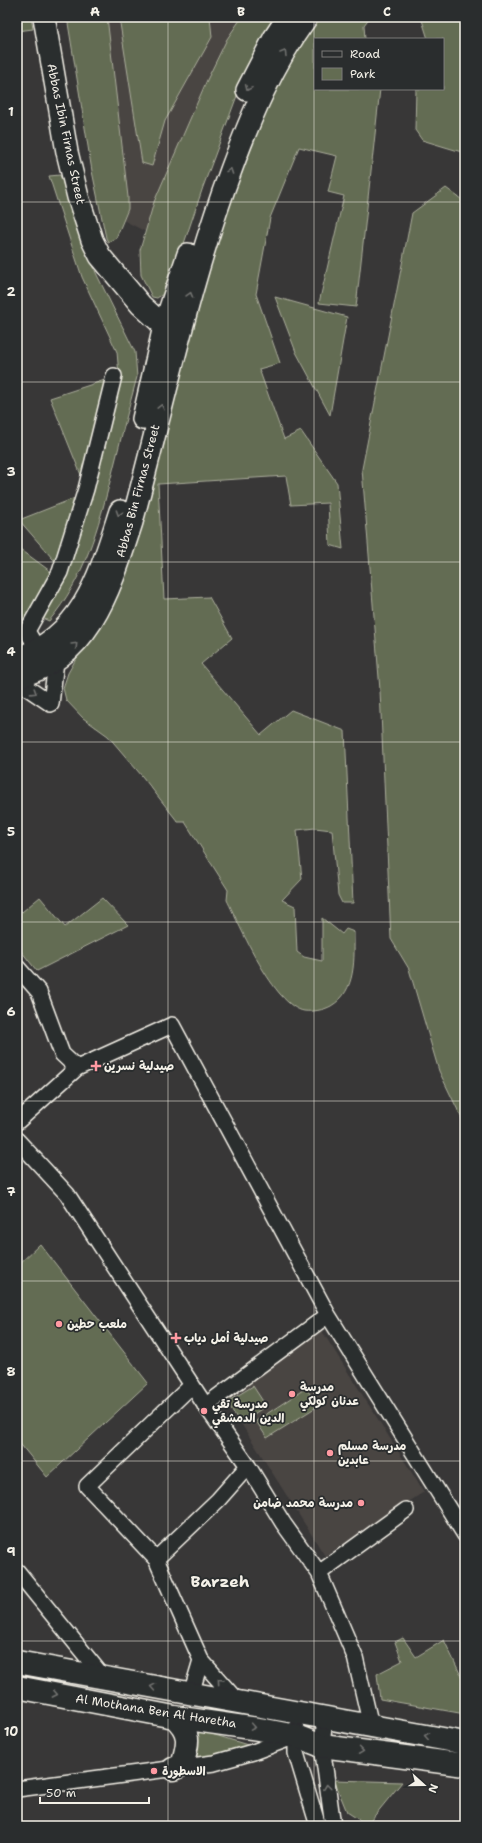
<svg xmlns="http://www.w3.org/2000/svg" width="482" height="1843" font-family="'Shantell Sans','Playpen Sans Arabic',sans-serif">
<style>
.built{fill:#494442}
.green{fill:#636c52;stroke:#acae9d}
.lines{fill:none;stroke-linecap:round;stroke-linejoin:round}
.minor-casing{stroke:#f4f1e8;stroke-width:18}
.secondary-casing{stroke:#f4f1e8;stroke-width:24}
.primary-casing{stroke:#f4f1e8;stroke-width:25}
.minor{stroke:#2a2d2e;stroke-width:15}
.secondary{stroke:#2a2d2e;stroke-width:21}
.primary{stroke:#2a2d2e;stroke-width:22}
.oneway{stroke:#71726f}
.grid{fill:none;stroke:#f4f1e8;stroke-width:1;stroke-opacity:0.55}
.poi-dot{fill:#ff9aa2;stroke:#2a2d2e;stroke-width:1.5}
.labels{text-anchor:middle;stroke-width:3.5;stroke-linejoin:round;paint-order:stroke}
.street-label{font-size:12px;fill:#f4f1e8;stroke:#2a2d2e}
.poi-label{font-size:12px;font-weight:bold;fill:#f4f1e8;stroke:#2a2d2e;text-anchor:start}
.district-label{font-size:16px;font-weight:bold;fill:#f4f1e8;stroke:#2a2d2e}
.neatline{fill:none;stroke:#f4f1e8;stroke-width:1.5}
.grid-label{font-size:13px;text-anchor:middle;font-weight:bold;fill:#f4f1e8}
</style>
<rect width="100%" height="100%" fill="#383737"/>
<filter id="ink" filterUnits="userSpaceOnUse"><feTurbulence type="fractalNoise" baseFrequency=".025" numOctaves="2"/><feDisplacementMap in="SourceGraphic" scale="8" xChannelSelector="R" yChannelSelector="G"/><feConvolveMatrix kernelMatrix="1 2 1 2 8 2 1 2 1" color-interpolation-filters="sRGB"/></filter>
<g filter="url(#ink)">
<path class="built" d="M67,17H283L241,85L203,187L168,291L157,298L152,297L141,275L140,250L146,232L123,220L116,238L108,242L106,238L92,171Z
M322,1331L424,1492L325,1556L223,1395Z"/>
<path class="green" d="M17,17H31L33,29L17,31Z
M67,17H107L128,197V209L116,238L108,242L106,238L92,171Z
M119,17H210L212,37L165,121L152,166L142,163Z
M242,17H283L241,85L203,187L168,291L157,298L152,297L141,275L140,250L154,202L207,80L227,39Z
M316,17H370L364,25L365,39H315V89H380L356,307L319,303L344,196L328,192L337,156L299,147L270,218L256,294L280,363L259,369L284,439L301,431L337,483L343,549L330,545L328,503L291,505L286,476L158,484L164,599L209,597L232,638L201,664L261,735L291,710L345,731L353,903H342L338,895L332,830L315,828L297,830L302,879L282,900L295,906L297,952L304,957L322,961V918L342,934L346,929L354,932C354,958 357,991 331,1006C324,1010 312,1012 304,1011C274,1006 240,926 227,900L228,890L185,822H178L142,776L108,736L83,718L66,700L63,688L68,673L76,659L99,624L194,319L240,160L276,79Z
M421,17H465V153L422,140L415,130L416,89H443V39H428Z
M60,175L96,273L135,352L137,377C128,410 120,442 112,474C98,528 85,578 49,621L40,617L66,574L82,527L119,375L117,352L82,277L49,176Z
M446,188L465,202V1125L439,1071L409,969L391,939L380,690L362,469L412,213Z
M275,297L347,317L330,415L296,352Z
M105,380L83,480L50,398Z
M75,498L59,566L19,520Z
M17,549H20L50,571L51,585L24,622L17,613Z
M40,897L65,927L102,898L128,925L37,971L17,946V907L22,912Z
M40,1244L148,1383L47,1477L17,1440V1266Z
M253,1386L266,1406L240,1423L227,1402Z
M306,1388L318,1406L267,1438L256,1421Z
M403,1638L416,1657L444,1640L465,1684V1714L380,1699L377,1674L402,1661L395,1642Z
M189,1727L251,1746L188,1764Z
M334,1780L402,1782L367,1825L347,1812Z"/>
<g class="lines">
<g class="minor-casing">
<path id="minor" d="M38,650L27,631L60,572L86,489L114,376
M17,681L51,704L56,661L53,653
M17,967L39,992L62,1054L77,1068L172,1025L328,1315L465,1535
M17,1122L77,1068
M17,1140L67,1194L203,1402L248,1466L283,1523L319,1573L355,1657L371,1726
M205,1406L328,1315
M156,1559L87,1486L192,1385
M17,1571L104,1678
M319,1573L406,1510
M191,1694L201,1660
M238,1702L201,1660L156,1559L218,1500L248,1466
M325,1718L322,1746L333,1826
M296,1728V1753L318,1826
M17,1789L214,1763L253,1752L296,1736"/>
</g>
<g class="secondary-casing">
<path id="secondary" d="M44,17L67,152L78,197L92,240L100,256L141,305L164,326L175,330
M247,90L274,38L288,17
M143,419L164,326L188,254
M17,658C84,635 100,573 120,511
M17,677C91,659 111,587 132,522C164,405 188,285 231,170C251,116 273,64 307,17"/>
</g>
<g class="primary-casing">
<path id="primary" d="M17,1662L465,1743
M17,1687L174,1717L265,1730L296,1736L322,1746L465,1765
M173,1769L182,1765C188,1744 192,1733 174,1717"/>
</g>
<use href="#minor" class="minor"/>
<use href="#secondary" class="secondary"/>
<use href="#primary" class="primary"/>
</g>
<defs><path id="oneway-chevron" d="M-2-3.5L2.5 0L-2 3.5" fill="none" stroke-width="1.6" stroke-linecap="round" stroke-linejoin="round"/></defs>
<g class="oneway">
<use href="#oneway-chevron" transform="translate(284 53) rotate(-59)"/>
<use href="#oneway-chevron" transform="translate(248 88) rotate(114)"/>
<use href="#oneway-chevron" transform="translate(230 171) rotate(-70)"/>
<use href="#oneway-chevron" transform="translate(190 295) rotate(-74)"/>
<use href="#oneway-chevron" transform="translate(161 407) rotate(-76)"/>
<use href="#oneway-chevron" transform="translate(119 513) rotate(108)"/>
<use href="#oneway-chevron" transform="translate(75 645) rotate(-46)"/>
<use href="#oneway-chevron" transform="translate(34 692) rotate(32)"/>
<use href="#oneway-chevron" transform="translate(220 1681) rotate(-131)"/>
<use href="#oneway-chevron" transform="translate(153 1687) rotate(-170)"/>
<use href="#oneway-chevron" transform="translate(55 1694) rotate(11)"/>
<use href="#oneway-chevron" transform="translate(253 1727) rotate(10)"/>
<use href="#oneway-chevron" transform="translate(427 1736) rotate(-170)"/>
<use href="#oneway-chevron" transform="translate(361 1751) rotate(8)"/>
<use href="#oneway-chevron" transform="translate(327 1787) rotate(-97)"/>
</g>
</g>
<path class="grid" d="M168,17V1826M314,17V1826M17,202H465M17,382H465M17,562H465M17,742H465M17,922H465M17,1101H465M17,1281H465M17,1461H465M17,1641H465"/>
<g class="poi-dot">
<path d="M94 1060h4v4h4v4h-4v4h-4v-4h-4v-4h4z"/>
<circle cx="59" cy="1324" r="4"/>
<path d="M174 1332h4v4h4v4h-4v4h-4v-4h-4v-4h4z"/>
<circle cx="292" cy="1394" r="4"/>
<circle cx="204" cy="1411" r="4"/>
<circle cx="330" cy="1453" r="4"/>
<circle cx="361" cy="1503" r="4"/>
<circle cx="154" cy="1771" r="4"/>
</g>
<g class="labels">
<g class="street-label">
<text transform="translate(66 134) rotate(78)" y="4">Abbas Ibin Firnas Street</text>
<text transform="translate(138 491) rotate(-75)" y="4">Abbas Bin Firnas Street</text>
<text transform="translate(156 1711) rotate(9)" y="4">Al Mothana Ben Al Haretha</text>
</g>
<g class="poi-label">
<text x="104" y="1070">صيدلية نسرين</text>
<text x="67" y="1328">ملعب حطين</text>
<text x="184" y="1342">صيدلية أمل دياب</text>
<text x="300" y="1391">مدرسة<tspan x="300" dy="14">عدنان كولكي</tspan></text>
<text x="212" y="1408">مدرسة تقي<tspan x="212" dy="14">الدين الدمشقي</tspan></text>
<text x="338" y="1450">مدرسة مسلم<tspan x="338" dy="14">عابدين</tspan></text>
<text x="353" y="1507" text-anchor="end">مدرسة محمد ضامن</text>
<text x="162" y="1775">الاسطورة</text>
</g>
<g class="district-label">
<text x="220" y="1587">Barzeh</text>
</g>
</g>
<rect width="482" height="1843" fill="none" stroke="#2a2d2e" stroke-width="44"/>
<rect x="314" y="38" width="130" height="52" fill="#2a2d2e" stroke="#7b7b78"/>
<rect x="322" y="51" width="20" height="6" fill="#2a2d2e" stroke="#7b7b78"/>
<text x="350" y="58" font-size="12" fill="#f4f1e8">Road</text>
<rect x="322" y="68" width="20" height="12" fill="#636c52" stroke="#7b7b78"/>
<text x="350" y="78" font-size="12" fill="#f4f1e8">Park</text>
<g transform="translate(424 1785) rotate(111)" stroke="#2a2d2e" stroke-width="3" paint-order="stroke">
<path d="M0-3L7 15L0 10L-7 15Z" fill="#f4f1e8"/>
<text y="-6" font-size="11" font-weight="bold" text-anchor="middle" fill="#f4f1e8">N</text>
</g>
<path d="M40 1797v6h109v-6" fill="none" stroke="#f4f1e8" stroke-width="2"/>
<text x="46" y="1797" font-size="12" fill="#f4f1e8" stroke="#2a2d2e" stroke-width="3" paint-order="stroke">50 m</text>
<rect x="22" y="22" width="438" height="1799" class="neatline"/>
<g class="grid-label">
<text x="95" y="16">A</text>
<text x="241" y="16">B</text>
<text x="387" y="16">C</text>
<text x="11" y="116">1</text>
<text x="11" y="296">2</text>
<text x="11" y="476">3</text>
<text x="11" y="656">4</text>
<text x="11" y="836">5</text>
<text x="11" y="1016">6</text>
<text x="11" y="1196">7</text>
<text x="11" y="1376">8</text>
<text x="11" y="1556">9</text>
<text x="11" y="1736">10</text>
</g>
</svg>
